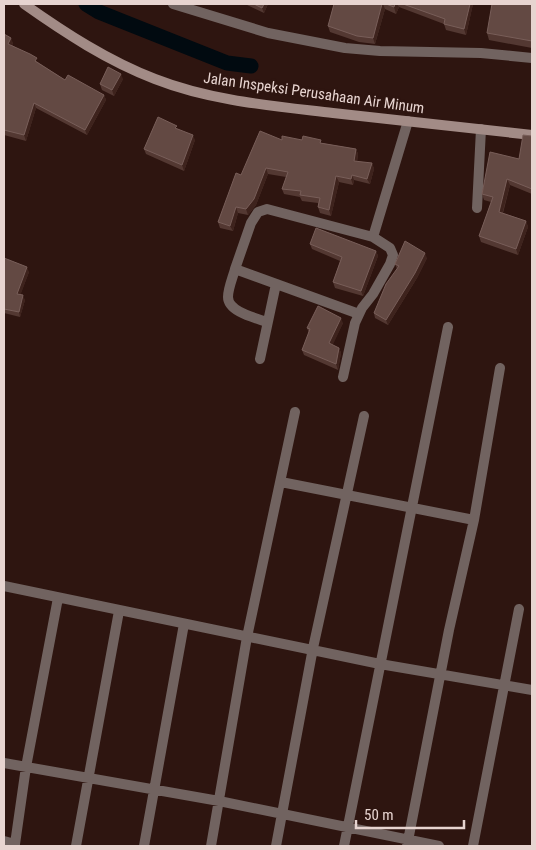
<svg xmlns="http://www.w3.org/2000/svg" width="536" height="850" font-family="'Roboto Condensed',sans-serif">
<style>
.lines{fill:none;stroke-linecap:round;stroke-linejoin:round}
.canal{stroke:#010a10;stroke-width:15}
.street{stroke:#716360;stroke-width:10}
.secondary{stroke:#a28b86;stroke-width:10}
.wall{fill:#533832}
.shaded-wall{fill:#3e231d}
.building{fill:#634943;stroke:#785e59}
.labels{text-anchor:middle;stroke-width:5;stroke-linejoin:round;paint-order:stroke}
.street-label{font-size:15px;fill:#e7d4d0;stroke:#2e1510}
</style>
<rect width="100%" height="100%" fill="#2e1510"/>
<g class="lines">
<path class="canal" d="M86,4L99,12L227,63L251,66"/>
<path class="street" d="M173,4L268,33L345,48L380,51L481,53L532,58
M477,208L481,129
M373,237L408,121
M235,269L251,223L258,212L267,209L373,237L390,248L393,255L390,264L373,294L362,308L355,323L343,377
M267,322C256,318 228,312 228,297C228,288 233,277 235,269L359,314
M260,359L276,284
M281,482L474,520
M4,586L380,664L532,690
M4,763L219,801L439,846
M4,841L15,844L26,767L58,598
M76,846L119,611
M144,846L184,624
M211,846L247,637L295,412
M276,846L313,648L364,416
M344,846L448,327
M407,846L449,630L474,520L500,368
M473,846L519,609"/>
<path class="secondary" d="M24,4C65,33 108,61 155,79C211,101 274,106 333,113C399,120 466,128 532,135"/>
</g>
<path class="wall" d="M245,4H268L264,13Z
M334,4H473L466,35L446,30L444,24L399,7L396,14L385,9L375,44L359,42L330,32L328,26Z
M532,4V48L489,40L487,33Z
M4,34L13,43L12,45L65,80L104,95L106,100L87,135L36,108L26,141L4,135Z
M123,79L114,96L102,90L100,84Z
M178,129L195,140L184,171L146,154L144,149Z
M532,136V194L510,185L503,213L526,221L528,227L518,255L481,242L479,236L491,202L484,200L482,194L519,159Z
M282,140L322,143L356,149L358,154L357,162L372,163L374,169L370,184L354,180L353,185L339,182L331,216L320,213L318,207V203L302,201L300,197L284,194L282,189L286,177L268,174L256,205L248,215L238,213L233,231L220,228L218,222L241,175Z
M310,244L376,251L378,256L363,296L335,288L333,282L340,261L312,249Z
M4,258L29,272L20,295L25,300L20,317L4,313Z
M427,258L417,278L388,325L375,318L374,313L397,269L395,264Z
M343,323L332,345L339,348L341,353L338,370L304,355L302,350L309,333L307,328Z"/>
<path class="shaded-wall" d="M264,4H268L264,13L262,8Z
M382,4H383L385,9L375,44L373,38Z
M395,4H397L399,7L396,14L394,7Z
M470,4H473L466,35L464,29Z
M11,38L13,43L10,49L8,44Z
M121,74L123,79L114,96L112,90Z
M104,95L106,100L87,135L85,130Z
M34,103L36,108L26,141L24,135Z
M193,135L195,140L184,171L182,165Z
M356,149L358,154L356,167L354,161Z
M372,163L374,169L370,184L367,179Z
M266,168L268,174L256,205L248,215L246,209Z
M352,175L354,180L353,185L351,179Z
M336,176L339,182L331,216L329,210Z
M507,179L510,185L501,218L499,212Z
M236,207L238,213L233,231L230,226Z
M526,221L528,227L518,255L516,249Z
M376,251L378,256L363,296L361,291Z
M425,253L427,258L417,278L388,325L386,320Z
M27,267L29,272L19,299L17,294Z
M23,295L25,300L20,317L19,312Z
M341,318L343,323L331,349L329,343Z
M339,348L341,353L338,370L336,364Z"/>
<path class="building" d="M254,4H264L262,8Z
M334,4H382L373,38L357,36L328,26Z
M386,4H395L394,7Z
M403,4H470L464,29L444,24L445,19Z
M492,4H532V41L487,33Z
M4,34L11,38L8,44L30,54L37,58L35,61L65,80L68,75L104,95L85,130L34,103L24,135L4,130Z
M108,67L121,74L112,90L100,84Z
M158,117L177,126L175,128L193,135L182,165L144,149Z
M260,131L282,140V136L302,140L303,136L321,140L320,143L356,149L354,161L372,163L367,179L352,175L351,179L336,176L329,210L318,207L320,198L300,195L301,191L282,189L288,172L266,168L254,199L246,209L236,207L230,226L218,222L236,173L241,175Z
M523,135L532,136V189L507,179L499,212L526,221L516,249L479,236L493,197L482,194L490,152L519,159Z
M316,228L376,251L361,291L333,282L342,257L310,244Z
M405,241L425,253L415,273L386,320L374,313L386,284L399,266L395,264Z
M4,258L27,267L17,294L23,295L19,312L4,309Z
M318,306L341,318L329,343L339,348L336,364L302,350L310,329L307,328Z"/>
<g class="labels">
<g class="street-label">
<text transform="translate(314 93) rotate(8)" y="5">Jalan Inspeksi Perusahaan Air Minum</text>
</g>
</g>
<rect width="536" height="850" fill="none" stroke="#e7d4d0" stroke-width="10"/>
<path d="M356 820v8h108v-8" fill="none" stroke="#e7d4d0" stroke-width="2.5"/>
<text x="364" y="820" font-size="15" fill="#e7d4d0" stroke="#2e1510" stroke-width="4" paint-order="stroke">50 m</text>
</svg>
